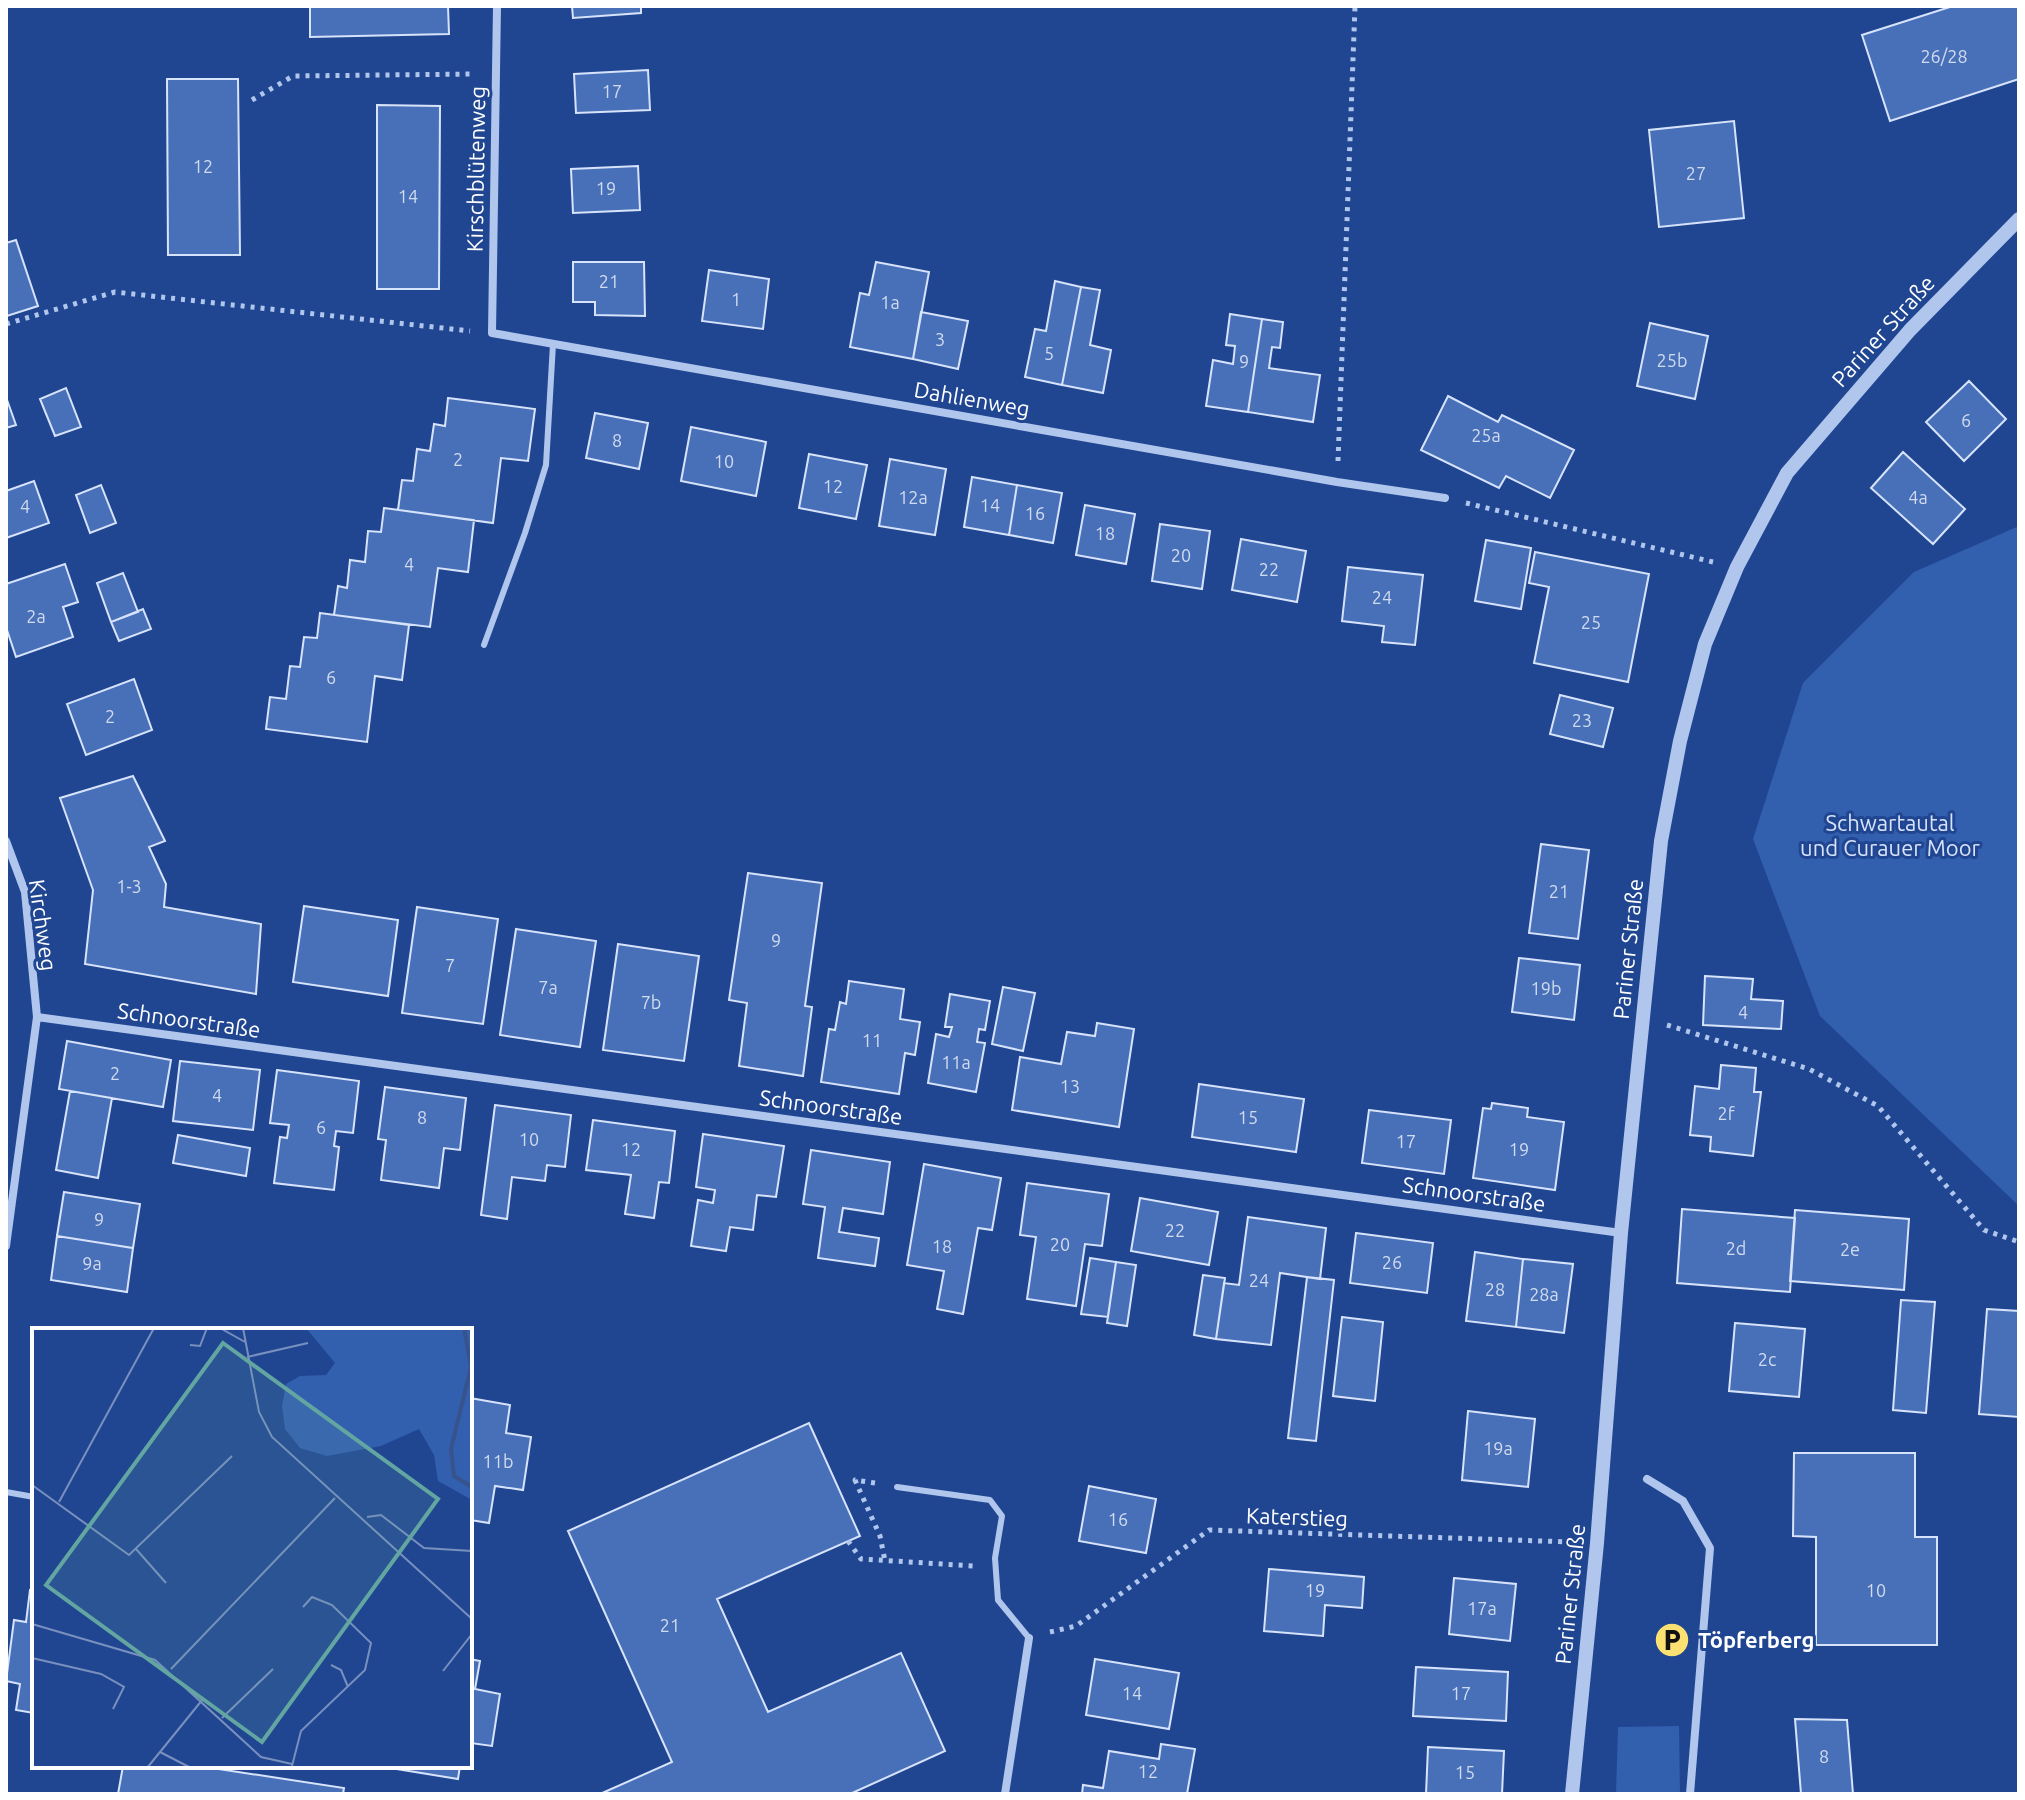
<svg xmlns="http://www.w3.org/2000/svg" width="2025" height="1800" font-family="Ubuntu,sans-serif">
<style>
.green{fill:#335faf}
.building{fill:#4870b9;stroke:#d7e3fa;stroke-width:2}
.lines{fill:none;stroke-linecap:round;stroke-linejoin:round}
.path{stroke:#b1c6ed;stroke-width:5;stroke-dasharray:4 6;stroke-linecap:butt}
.service{stroke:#b1c6ed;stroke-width:6}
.minor{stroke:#b1c6ed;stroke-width:8}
.tertiary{stroke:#b1c6ed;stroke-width:14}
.labels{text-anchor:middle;stroke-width:6;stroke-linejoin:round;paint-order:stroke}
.number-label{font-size:18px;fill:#d1dbee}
.street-label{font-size:22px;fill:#fff;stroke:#204692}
.park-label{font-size:22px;fill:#d7e3fa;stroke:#204692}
.poi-label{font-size:22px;font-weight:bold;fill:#fff;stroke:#204692;text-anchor:start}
.inset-river{fill:none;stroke:#37538b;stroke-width:4}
.inset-road{fill:none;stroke:#7990be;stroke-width:2}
.view{fill:#63a6a1;fill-opacity:0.15;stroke:#63a6a1;stroke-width:4}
.inset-edge{fill:none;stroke:#fff;stroke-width:4}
</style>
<rect width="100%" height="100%" fill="#204692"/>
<path class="green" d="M2019,526V1206L1820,1016L1753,839L1803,683L1914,572Z
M1679,1726L1680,1794H1616L1618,1727Z"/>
<path class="building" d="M310,6H448L449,34L310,37Z
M572,6H641V13L573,18Z
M1953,6H2019V79L1890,121L1862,35Z
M648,70L650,110L576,113L574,74Z
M167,79H238L240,255H168Z
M377,105L440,106L439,289H377Z
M1734,121L1744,218L1659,227L1649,130Z
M638,166L640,210L573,213L571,169Z
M16,240L38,306L7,316L6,243Z
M573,262H644L645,316L595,315V302H573Z
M876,262L929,272L913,359L850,347L860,293L869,295Z
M709,270L769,279L763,329L702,321Z
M1055,281L1081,287L1062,385L1025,377L1035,329L1046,331Z
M1081,287L1100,290L1090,345L1111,350L1103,393L1062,385Z
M921,312L968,321L958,369L913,359Z
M1230,314L1262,319L1248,412L1206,406L1213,360L1233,364L1235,346L1226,345Z
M1262,319L1283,322L1280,348L1272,347L1269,368L1320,375L1313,422L1248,412Z
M1650,323L1708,336L1695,399L1637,386Z
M1969,381L2006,419L1964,461L1926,422Z
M66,388L81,427L55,436L40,399Z
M1448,396L1498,422L1502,415L1574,450L1550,498L1506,476L1499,488L1421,450Z
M6,397L16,425L6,428Z
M448,398L535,409L528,461L501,458L493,523L398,510L402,480L413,481L417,449L430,451L434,424L445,426Z
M595,413L648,423L639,469L586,458Z
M691,427L766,442L756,496L681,481Z
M1903,452L1965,509L1933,544L1871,488Z
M809,454L867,465L856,519L799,508Z
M890,459L946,469L935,535L879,526Z
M972,477L1017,485L1009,535L964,527Z
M34,481L49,523L6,538V491Z
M101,485L116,523L90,533L76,495Z
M1017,485L1062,493L1053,543L1009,535Z
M1085,505L1135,514L1126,564L1076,555Z
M384,508L474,520L468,572L438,568L430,627L334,615L338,586L347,588L350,560L365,562L368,531L381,532Z
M1160,524L1210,531L1202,589L1152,581Z
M1241,539L1306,551L1297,602L1232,590Z
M1486,540L1531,548L1521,609L1475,601Z
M1535,552L1649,574L1628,682L1534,663L1549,587L1529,583Z
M65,564L78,602L63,607L73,637L16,657L6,627V584Z
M1348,567L1423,575L1415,645L1382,642L1384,626L1342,621Z
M123,573L138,612L111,622L97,583Z
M143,609L151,629L119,641L111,622Z
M320,613L409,625L402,680L375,676L367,742L266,729L270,697L286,699L290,666L300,667L304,637L317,638Z
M134,679L152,730L86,755L67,704Z
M1560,695L1613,708L1603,747L1550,734Z
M133,776L165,841L149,847L166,884L164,907L261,924L256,994L85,964L93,890L60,798Z
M1541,844L1589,850L1578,939L1529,933Z
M748,873L822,883L805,1006L812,1007L803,1076L739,1066L747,1003L729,1000Z
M304,906L398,920L388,996L293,982Z
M417,907L498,919L483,1024L402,1013Z
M516,929L596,941L580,1047L500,1035Z
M618,944L699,956L684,1061L603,1050Z
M1519,958L1580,965L1574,1020L1512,1012Z
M1705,976L1753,979L1751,999L1783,1001L1781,1029L1703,1025Z
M849,981L904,989L900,1019L920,1022L915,1055L905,1053L899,1094L821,1082L829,1029L835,1030L840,1002L846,1004Z
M1003,987L1035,993L1023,1051L992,1044Z
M950,994L990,1001L985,1030L979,1029L977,1042L985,1043L976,1092L928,1083L936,1034L949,1037L952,1027H945Z
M1097,1023L1134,1029L1119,1127L1012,1110L1020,1057L1061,1064L1067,1032L1095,1036Z
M67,1041L171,1060L163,1107L59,1089Z
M180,1061L260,1070L253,1130L173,1121Z
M1721,1065L1756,1068L1754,1092H1761L1753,1156L1710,1151L1711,1137L1690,1135L1695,1086L1719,1089Z
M277,1070L359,1081L353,1133L336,1131L334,1146L339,1147L334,1190L274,1183L280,1137L287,1138L289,1125L270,1123Z
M1199,1084L1304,1099L1296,1152L1192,1137Z
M385,1087L466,1098L460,1150L444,1148L439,1188L381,1180L386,1140L378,1139Z
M70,1091L112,1098L98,1178L56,1170Z
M1492,1103L1528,1108L1527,1117L1564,1122L1555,1190L1473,1178L1483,1108L1491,1109Z
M495,1105L571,1115L565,1167L547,1165L545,1181L512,1177L507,1219L481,1215Z
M1369,1110L1451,1120L1444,1174L1362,1163Z
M593,1120L675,1131L669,1183L659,1182L654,1218L625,1214L631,1175L586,1170Z
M703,1134L784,1146L776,1197L757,1195L753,1230L730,1227L726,1251L691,1246L698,1200L713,1203L715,1190L696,1187Z
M178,1135L250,1148L246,1176L173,1163Z
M811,1150L890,1162L883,1214L843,1208L839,1232L879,1238L875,1266L818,1258L825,1207L803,1204Z
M924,1164L1001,1178L992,1230L978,1228L963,1314L937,1309L944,1271L907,1265Z
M1027,1183L1109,1194L1102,1246L1085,1244L1076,1306L1027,1299L1036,1237L1020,1235Z
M64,1192L140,1204L133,1248L57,1236Z
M1140,1198L1218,1212L1209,1265L1131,1251Z
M1682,1209L1795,1218L1790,1292L1677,1283Z
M1795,1210L1909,1219L1904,1290L1790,1281Z
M1248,1217L1326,1228L1320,1279L1280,1273L1271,1345L1216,1339L1224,1283L1239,1285Z
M1356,1233L1433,1243L1427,1293L1350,1283Z
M57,1236L133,1248L127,1292L51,1280Z
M1475,1252L1523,1259L1516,1327L1466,1321Z
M1090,1258L1116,1262L1108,1317L1081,1314Z
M1523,1259L1573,1264L1564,1333L1516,1327Z
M1116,1262L1136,1265L1127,1326L1107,1323Z
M1203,1275L1225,1278L1216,1339L1194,1335Z
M1307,1277L1334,1280L1316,1441L1288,1438Z
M1901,1300L1935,1302L1926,1413L1893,1410Z
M1987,1309L2019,1311V1417L1979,1414Z
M1342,1317L1383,1322L1375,1401L1333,1396Z
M1735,1323L1805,1329L1799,1397L1729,1391Z
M470,1398L510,1405L506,1433L531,1437L523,1490L495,1486L489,1523L470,1520Z
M1468,1411L1535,1419L1528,1487L1462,1480Z
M809,1423L860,1536L717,1599L768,1712L901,1653L945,1751L850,1794H600L672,1762L568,1531Z
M1794,1453H1915V1537H1937V1645H1816V1537L1793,1536Z
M1089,1486L1156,1499L1146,1553L1079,1541Z
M1269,1569L1364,1577L1362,1608L1325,1605L1323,1636L1264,1631Z
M1454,1578L1516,1584L1510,1641L1449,1634Z
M30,1590L34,1591V1713L16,1710L20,1684L6,1681L14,1620L26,1622Z
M470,1659L480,1661L475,1689L500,1694L492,1746L470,1743Z
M1095,1659L1179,1673L1169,1729L1086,1715Z
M1416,1667L1508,1672L1506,1721L1413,1716Z
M1795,1719L1847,1720L1853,1794H1801Z
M1161,1744L1195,1749L1187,1794H1082L1083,1785L1103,1788L1109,1751L1159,1759Z
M1428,1747L1504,1751L1502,1794H1426Z
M123,1766H199L344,1788L343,1794H118Z
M378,1766H460L458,1779Z"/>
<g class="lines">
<path class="path" d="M252,100L293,76L474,74
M6,324L115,292L470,331
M1338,461L1355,6
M1466,503L1713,562
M1667,1025L1809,1069L1878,1106L1984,1230L2019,1242
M875,1483L855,1480L880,1536L885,1561
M848,1541L861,1559L973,1566
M1050,1632L1076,1626L1209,1530L1572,1542"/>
<path class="service" d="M484,645L525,533L546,465L553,344
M897,1487L990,1500L1002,1516L995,1558L998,1600L1029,1638
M6,1492L34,1497"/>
<path class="minor" d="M497,6L492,333L1337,482L1445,498
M6,841L25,892L37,1017L6,1246
M37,1017L1621,1233
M1647,1479L1683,1501L1710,1548L1690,1794
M1005,1794L1029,1638"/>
<path class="tertiary" d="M1572,1794L1597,1543L1621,1233L1661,841L1680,741L1705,644L1737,567L1787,473L1910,330L2019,219"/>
</g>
<defs>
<g id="parking-disc" transform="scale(1.8)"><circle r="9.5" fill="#fbe172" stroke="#204692"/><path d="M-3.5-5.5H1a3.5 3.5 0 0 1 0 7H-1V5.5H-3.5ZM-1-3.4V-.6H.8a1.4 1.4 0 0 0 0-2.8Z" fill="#111"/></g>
</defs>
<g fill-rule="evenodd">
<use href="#parking-disc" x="1672" y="1640"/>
</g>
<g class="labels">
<g class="number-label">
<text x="1944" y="63">26/28</text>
<text x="612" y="98">17</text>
<text x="203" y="173">12</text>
<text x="1696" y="180">27</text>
<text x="606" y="195">19</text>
<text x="408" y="203">14</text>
<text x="609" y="288">21</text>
<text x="736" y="306">1</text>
<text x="890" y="309">1a</text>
<text x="940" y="346">3</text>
<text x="1049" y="360">5</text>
<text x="1672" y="367">25b</text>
<text x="1244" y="368">9</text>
<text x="1966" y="427">6</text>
<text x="1486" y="442">25a</text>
<text x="617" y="447">8</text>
<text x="458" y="466">2</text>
<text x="724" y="468">10</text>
<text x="833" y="493">12</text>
<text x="913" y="504">12a</text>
<text x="1918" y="504">4a</text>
<text x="990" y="512">14</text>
<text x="25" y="513">4</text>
<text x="1035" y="520">16</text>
<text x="1105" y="540">18</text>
<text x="1181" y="562">20</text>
<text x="409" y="571">4</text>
<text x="1269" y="576">22</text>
<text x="1382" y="604">24</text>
<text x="36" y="623">2a</text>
<text x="1591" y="629">25</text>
<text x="331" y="684">6</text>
<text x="110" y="723">2</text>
<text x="1582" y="727">23</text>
<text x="129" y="893">1-3</text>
<text x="1559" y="898">21</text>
<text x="776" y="947">9</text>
<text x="450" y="972">7</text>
<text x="548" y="994">7a</text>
<text x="1546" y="995">19b</text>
<text x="651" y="1009">7b</text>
<text x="1743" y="1019">4</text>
<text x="872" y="1047">11</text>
<text x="956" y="1069">11a</text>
<text x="115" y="1080">2</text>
<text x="1070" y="1093">13</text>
<text x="217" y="1102">4</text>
<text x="1726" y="1120">2f</text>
<text x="422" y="1124">8</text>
<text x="1248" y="1124">15</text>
<text x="321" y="1134">6</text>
<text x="529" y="1146">10</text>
<text x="1406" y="1148">17</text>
<text x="631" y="1156">12</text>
<text x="1519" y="1156">19</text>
<text x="99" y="1226">9</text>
<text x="1175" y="1237">22</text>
<text x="1060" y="1251">20</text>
<text x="942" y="1253">18</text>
<text x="1736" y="1255">2d</text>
<text x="1850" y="1256">2e</text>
<text x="1392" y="1269">26</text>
<text x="92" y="1270">9a</text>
<text x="1259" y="1287">24</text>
<text x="1495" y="1296">28</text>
<text x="1544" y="1301">28a</text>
<text x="1767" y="1366">2c</text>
<text x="1498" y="1455">19a</text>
<text x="498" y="1468">11b</text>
<text x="1118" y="1526">16</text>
<text x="1315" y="1597">19</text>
<text x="1876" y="1597">10</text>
<text x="1482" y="1615">17a</text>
<text x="670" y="1632">21</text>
<text x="1132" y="1700">14</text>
<text x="1461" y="1700">17</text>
<text x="1824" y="1763">8</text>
<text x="1148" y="1778">12</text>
<text x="1465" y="1779">15</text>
</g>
<g class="street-label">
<text transform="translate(476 169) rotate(-89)" y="8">Kirschblütenweg</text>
<text transform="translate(1883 331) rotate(-48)" y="8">Pariner Straße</text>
<text transform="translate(972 399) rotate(10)" y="8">Dahlienweg</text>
<text transform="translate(43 925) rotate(82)" y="8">Kirchweg</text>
<text transform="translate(1628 949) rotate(-84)" y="8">Pariner Straße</text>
<text transform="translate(189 1020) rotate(8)" y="8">Schnoorstraße</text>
<text transform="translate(831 1107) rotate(8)" y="8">Schnoorstraße</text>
<text transform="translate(1474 1194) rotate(8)" y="8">Schnoorstraße</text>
<text transform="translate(1297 1517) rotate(2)" y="8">Katerstieg</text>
<text transform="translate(1570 1594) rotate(-84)" y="8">Pariner Straße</text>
</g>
<g class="park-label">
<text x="1890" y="831">Schwartautal<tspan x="1890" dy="25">und Curauer Moor</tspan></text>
</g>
<g class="poi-label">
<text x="1698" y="1648">Töpferberg</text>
</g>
</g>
<g transform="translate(32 1328)">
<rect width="440" height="440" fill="#204692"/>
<path d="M274,0H440V172L406,153L402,127L387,101L349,118L295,128L268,120L253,101L250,78L254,56L268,48L294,47L303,35Z" fill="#335faf"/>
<path class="inset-river" d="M432,0L439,39L419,121L422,148L440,159"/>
<path class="inset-road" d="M188,0L213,14M211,0L227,84L240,109L440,291M158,17L168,18L175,0M215,29L276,15M0,157L97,227L200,128M27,174L122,0M335,189L349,187L392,220L440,223M104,221L134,255M0,296L123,332L229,429L260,436M0,330L69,346L92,359L81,381M299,337L309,342L316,359M139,341L303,170M411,343L440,306M190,390L241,341M128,424L159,440M260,438L269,403L333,342L339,315L300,277L280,269L271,279M115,440L171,371"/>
<path class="view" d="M191,15L406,171L230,414L14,257Z"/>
<rect width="440" height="440" class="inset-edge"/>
</g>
<rect width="2025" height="1800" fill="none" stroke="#ffffff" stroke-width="16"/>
</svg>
